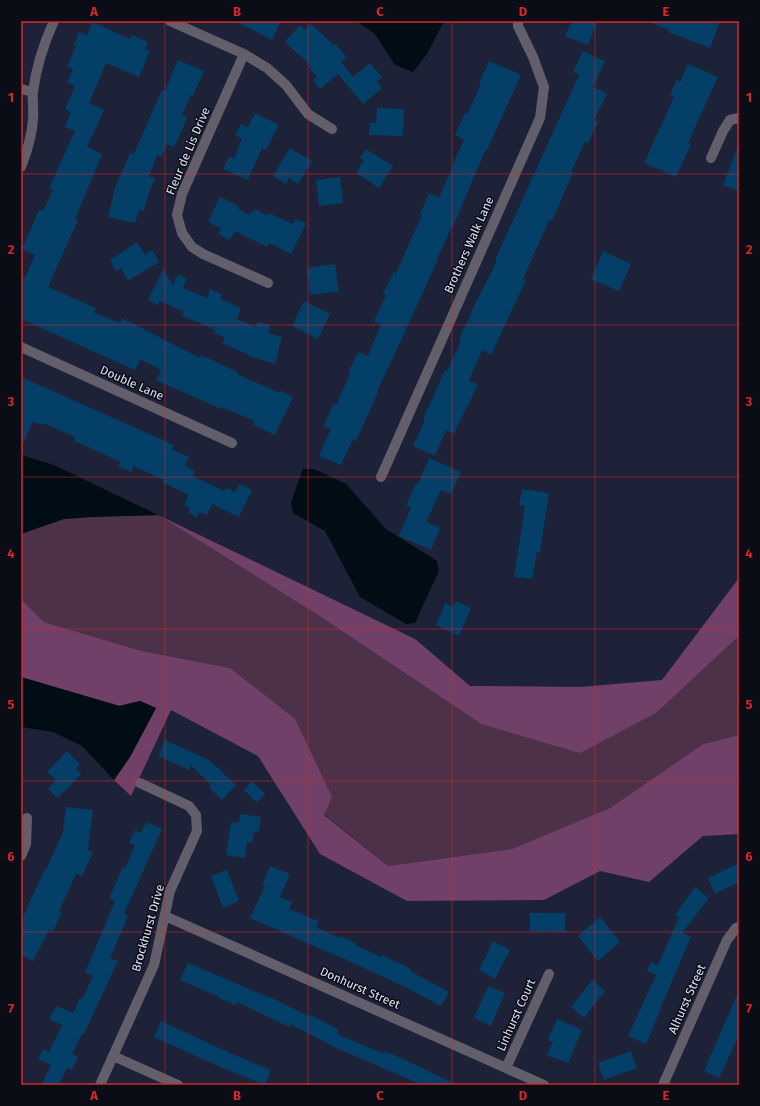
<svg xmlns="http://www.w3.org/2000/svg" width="760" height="1106" font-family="'Fira Sans',sans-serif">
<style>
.green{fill:#4d3148}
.forest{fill:#714068}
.water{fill:#000d14}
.building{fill:#033f67}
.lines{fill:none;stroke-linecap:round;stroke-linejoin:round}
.minor{stroke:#635f6a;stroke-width:10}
.grid{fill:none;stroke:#d62828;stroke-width:1;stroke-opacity:0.55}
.labels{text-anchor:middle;stroke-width:3;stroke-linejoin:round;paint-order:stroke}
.street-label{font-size:12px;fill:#dfe3f2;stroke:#0b0d16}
.neatline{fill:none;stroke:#d62828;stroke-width:1.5}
.grid-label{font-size:13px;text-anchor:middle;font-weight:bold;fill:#d62828}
</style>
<rect width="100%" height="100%" fill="#1e2238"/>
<path class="green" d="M158,515L321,617L481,724L656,713L739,636V735L703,744L610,808L512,849L388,866L324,814L230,668L142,651L44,622L21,599V534L63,519L91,517Z"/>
<path class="forest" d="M158,515L415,639L470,686L580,687L662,680L739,578V636L656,713L580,753L481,724L321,617Z
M21,599L44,622L142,651L230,668L295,719L332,797L324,815L388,866L512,849L610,808L703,744L739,735V834L703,836L649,882L600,871L544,900L407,901L320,854L258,756L171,710L131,796L114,780L130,757L156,708L140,701L120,706L21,677Z"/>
<path class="water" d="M356,21H444L427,54L413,72L395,65L374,33Z
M21,455L54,465L158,515L91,517L64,519L21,534Z
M303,469H314L346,484L386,529L437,561L439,571L415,623L406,624L360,597L325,531L293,513L291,502Z
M21,677L119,706L140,701L156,708L130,757L114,780L82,746L53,732L21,727Z"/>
<path class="building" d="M235,21H281L272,40Z
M572,21H598L588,45L565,36Z
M647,21H720L710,48L668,32L669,30Z
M92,22L130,39L132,35L148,42L145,49L150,51L139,77L106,63L89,103L104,110L87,147L102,154L75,219L78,220L48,287L96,308L94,313L120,323L122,318L200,358L201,355L238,372L237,374L280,393L281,391L293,397L275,435L253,425L254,421L222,407L221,409L156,380L161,370L140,359L135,370L21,319V276L25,278L35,255L22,249L39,210L43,211L53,190L49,188L75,131L65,127L71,112L65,109L75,86L67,82L73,69L67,66L76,46L74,45L79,32L87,36Z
M311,24L334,45L336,44L346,57L341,62L353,77L370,63L382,77L377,82L382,88L363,104L338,74L320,89L313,80L317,77L308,66L310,65L285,42L300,25L306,30Z
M583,51L605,61L593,87L607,94L594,120L598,122L588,143L585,142L571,172L573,173L552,221L549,220L523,279L526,280L491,355L482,350L469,381L478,384L468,406H467L454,434L446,430L435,456L413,446L425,420L423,419L445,370L447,371L461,340L459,339L472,312H471L497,261L495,260L505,238L579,75L573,72Z
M178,60L204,71L193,96L191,95L182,115L187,117L183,128L174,147L167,144L161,157L157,155L149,176L155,179L149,193L144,211L139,210L135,223L108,217L115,188L130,153L134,154L162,90L165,91Z
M489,61L521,75L487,150L486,149L452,229L451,228L437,259L438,260L377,392H378L356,441L353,439L341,465L319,456L331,429L324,426L333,404L336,405L350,374L348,373L358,352L368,356L381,325L374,321L386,295L383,294L394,272L396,273L422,215L420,214L429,193L439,198L453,166H452L464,140L455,135L465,113L467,114L481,84L479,83Z
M688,64L718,77L688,143L691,144L676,177L644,163L674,97L670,95L677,80L680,82Z
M377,108L404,109L403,136L369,135L370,123H376Z
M255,113L279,125L266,150L262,148L248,180L223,169L229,156L234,159L242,139L235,135L241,124L248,127Z
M738,146H739V191L723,185Z
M290,148L312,161L298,184L289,178L286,184L273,176Z
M366,149L393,166L379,188L356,173L364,160L360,158Z
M340,177L343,203L319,206L316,180Z
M220,197L239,206L238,209L250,215L251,212L253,213L255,209L268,216L269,213L293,224L296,219L306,223L291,254L269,243L267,247L235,231L230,240L218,234L221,228L208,222Z
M137,242L145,255L152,250L159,262L128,281L121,268L116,271L110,260Z
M603,251L631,264L619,291L591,279Z
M335,264L339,291L310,295L307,268Z
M163,269L173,285L178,274L187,279L183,288L207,298L210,289L222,294L220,299L241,308L237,319L256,327L257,322L270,325L268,333L282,337L275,364L248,356L249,355L222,343L225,338L214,333L216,330L182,316L184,312L160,301L158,305L148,300Z
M304,301L330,314L318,339L292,326Z
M21,377L174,445L172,449L189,457L185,466L195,471L193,476L224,491L226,488L235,492L239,484L252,490L239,517L212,504L207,515L200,512L197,517L188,513L190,508L184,505L189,495L162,482L163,480L134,466L131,472L118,466L121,462L74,441L75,437L43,423L42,425L33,421L21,448Z
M429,458L461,472L451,494L441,490L426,522L440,528L431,550L399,536L411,508L406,505L416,483L418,484Z
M522,489L549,493L540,552H537L532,579L514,577L525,506L519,505Z
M456,601L471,608L459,636L436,625L445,603L453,607Z
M165,740L209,760L236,785L222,800L209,788L211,785L191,765L189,770L158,756Z
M67,751L80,764L76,769L81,774L58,798L48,789L56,780L47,772Z
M252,781L265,794L257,803L244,790Z
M66,807L93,810L88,850L93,852L82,876L76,874L59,911L62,912L53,932L49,930L33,961L21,955V921L45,869L46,870L63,832Z
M240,814L261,817L259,832L254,831L252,843L247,842L245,858L226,855L231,822L239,823Z
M146,822L162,829L124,914L128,916L110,958L118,961L84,1034H82L72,1054L78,1057L72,1070L67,1068L59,1085H41L51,1065L38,1059L43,1049L49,1052L62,1025L49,1019L56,1006L73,1013L80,998L82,999L93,976L85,973L115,901L109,898L123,867L125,868L135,846L129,843L135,830L141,833Z
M739,863V882L715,894L708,878Z
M270,866L290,874L280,897L292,902L289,909L318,921L316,927L340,938L341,936L356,943L355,945L381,957L382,955L411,969L410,971L449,992L441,1006L403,986L362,967L250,918L265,886L262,885Z
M227,870L239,901L223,908L211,876Z
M695,887L709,898L682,933L691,936L646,1044L628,1036L656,975L647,971L651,962L658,965L679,917L675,915Z
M530,913H565V932L530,931Z
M600,917L620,942L598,961L578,936Z
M493,941L510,950L495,979L479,970Z
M188,963L268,997V996L310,1017L311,1015L339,1030L337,1034L384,1054L385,1051L416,1065L456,1085H422L334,1047L290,1024L289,1027L237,1002L236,1005L219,998V997L180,980Z
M592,980L605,991L584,1018L571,1007Z
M488,986L505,993L491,1026L474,1018Z
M739,990V1035L719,1078L704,1071Z
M557,1019L582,1030L568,1063L547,1055L553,1042L548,1040Z
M161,1021L232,1054L271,1070L265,1085L225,1069L154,1037Z
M631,1051L637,1068L604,1080L598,1063Z"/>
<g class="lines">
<path class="minor" d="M170,21L244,54L267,68L286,85L308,114L332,129
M244,54L182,194L177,215L182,233L192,247L203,254L268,283
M21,89L33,92
M711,158L723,131L730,120L739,118
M21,167C27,152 32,135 33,119C34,110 32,101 33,92C36,68 44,43 54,21
M21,347L232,443
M381,477L540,118L544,87L533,57L518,26V21
M21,856L26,844L27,818
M165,916L544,1085
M113,1056L178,1085
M506,1068L549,974
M100,1085L154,965L170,891L197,831L196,815L189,806L140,783
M663,1085L727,940L736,928L739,927"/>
</g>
<path class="grid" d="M165,21V1085M308,21V1085M452,21V1085M595,21V1085M21,174H739M21,325H739M21,477H739M21,629H739M21,781H739M21,932H739"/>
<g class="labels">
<g class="street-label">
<text transform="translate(188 151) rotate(-67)" y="4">Fleur de Lis Drive</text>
<text transform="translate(469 245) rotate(-66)" y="4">Brothers Walk Lane</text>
<text transform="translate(132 383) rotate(24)" y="4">Double Lane</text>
<text transform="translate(148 928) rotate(-74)" y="4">Brockhurst Drive</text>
<text transform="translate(360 988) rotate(24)" y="4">Donhurst Street</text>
<text transform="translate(687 999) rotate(-66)" y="4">Alhurst Street</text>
<text transform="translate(516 1015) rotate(-66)" y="4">Linhurst Court</text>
</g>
</g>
<rect width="760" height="1106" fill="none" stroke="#0b0d16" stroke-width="44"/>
<rect x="22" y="22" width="716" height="1062" class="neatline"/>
<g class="grid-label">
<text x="94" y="16">A</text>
<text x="237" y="16">B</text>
<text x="380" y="16">C</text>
<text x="523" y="16">D</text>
<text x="666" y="16">E</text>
<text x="11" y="102">1</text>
<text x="749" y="102">1</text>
<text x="11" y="254">2</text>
<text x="749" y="254">2</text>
<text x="11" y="406">3</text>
<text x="749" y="406">3</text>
<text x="11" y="558">4</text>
<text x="749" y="558">4</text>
<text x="11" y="709">5</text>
<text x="749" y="709">5</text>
<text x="11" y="861">6</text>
<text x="749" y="861">6</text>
<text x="11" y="1013">7</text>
<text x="749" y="1013">7</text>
<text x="94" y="1100">A</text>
<text x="237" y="1100">B</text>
<text x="380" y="1100">C</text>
<text x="523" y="1100">D</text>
<text x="666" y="1100">E</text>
</g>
</svg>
